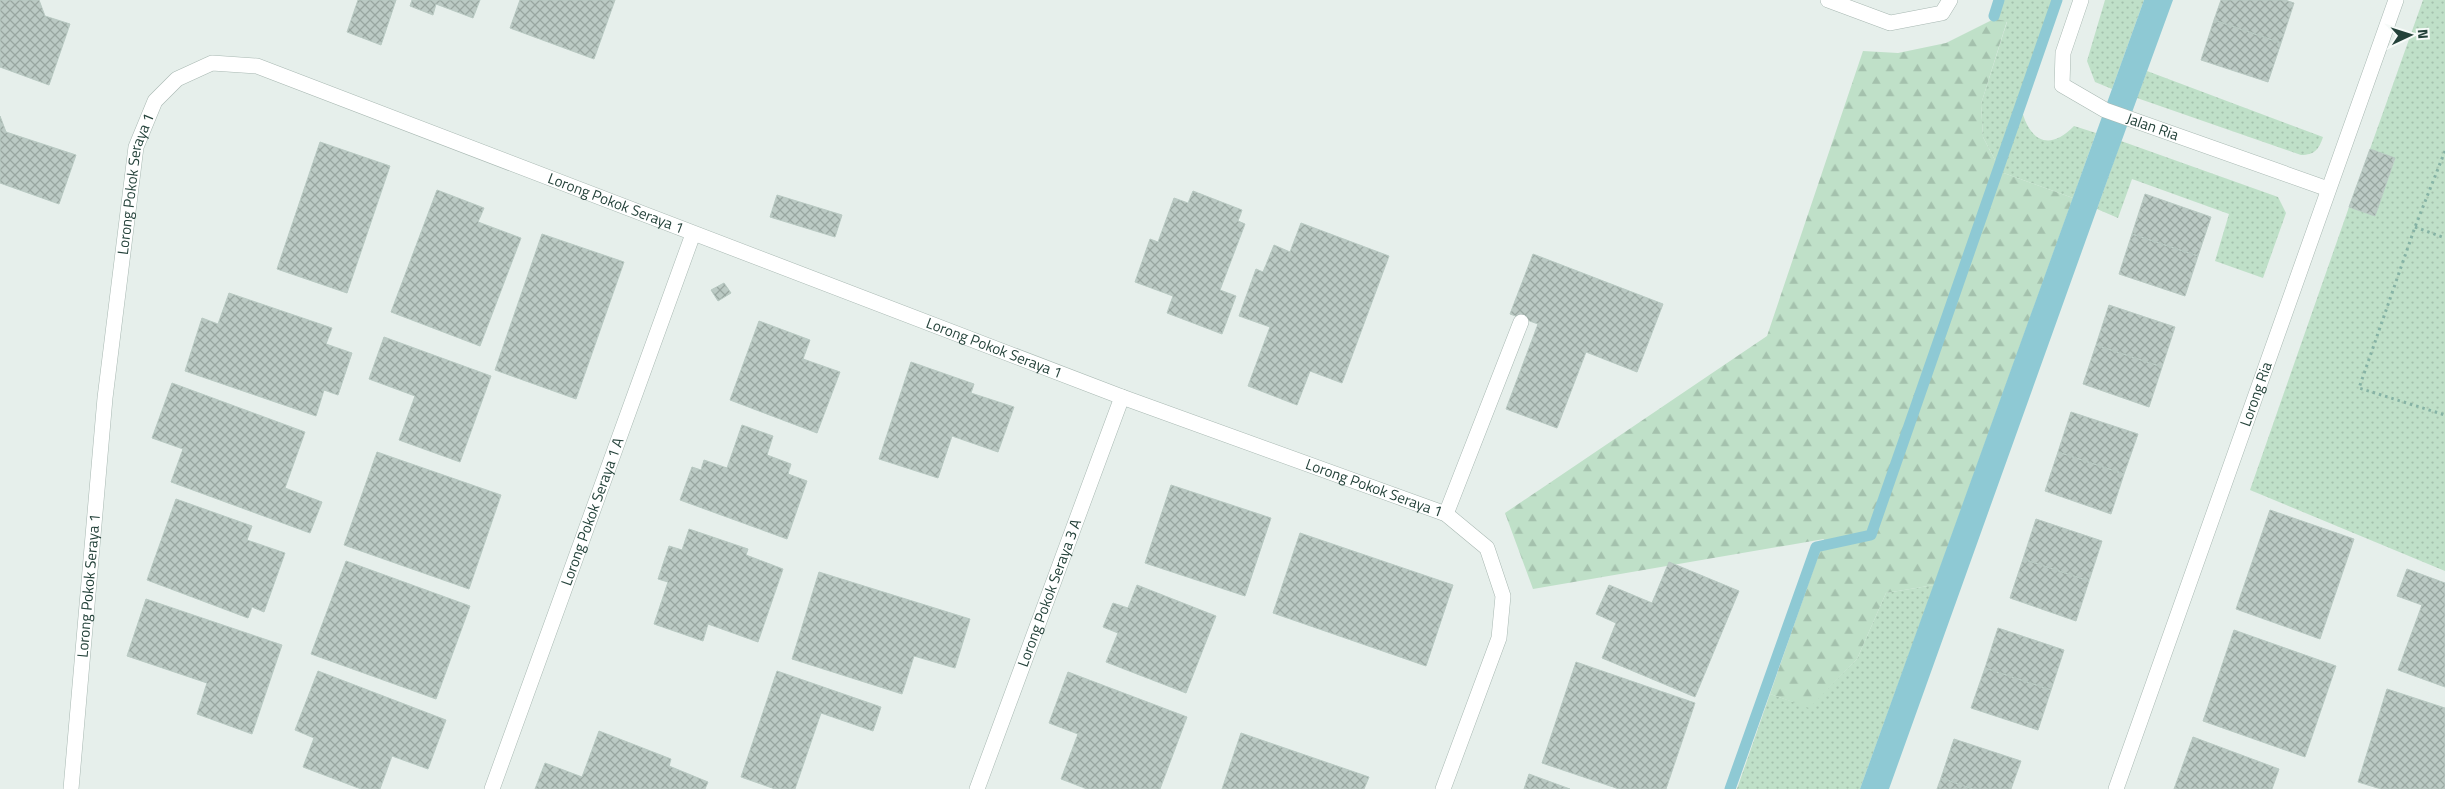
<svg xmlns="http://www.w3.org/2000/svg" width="2445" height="789" font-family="'Titillium Web',sans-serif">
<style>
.green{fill:url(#green-dots)}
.forest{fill:url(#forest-firs)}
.water{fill:#8ec9d4}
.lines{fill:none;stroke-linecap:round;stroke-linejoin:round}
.stream{stroke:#8ec9d4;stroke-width:11}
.building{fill:url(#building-cross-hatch);stroke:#b8c9c2}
.lane-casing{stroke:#a8b8b2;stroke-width:16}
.street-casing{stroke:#a8b8b2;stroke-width:16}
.path{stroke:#86b3a5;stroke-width:3;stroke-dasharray:2.5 4;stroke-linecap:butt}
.lane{stroke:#fff;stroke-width:15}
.street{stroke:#fff;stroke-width:15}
.labels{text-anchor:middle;stroke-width:4;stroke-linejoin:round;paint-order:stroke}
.street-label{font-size:15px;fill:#24423a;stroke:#f7fbf9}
</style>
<defs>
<pattern id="green-dots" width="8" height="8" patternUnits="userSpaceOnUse" patternTransform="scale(1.25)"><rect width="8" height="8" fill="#bfe0c8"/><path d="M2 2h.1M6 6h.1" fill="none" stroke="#a4c1ad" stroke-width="1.8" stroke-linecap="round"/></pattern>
<pattern id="forest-firs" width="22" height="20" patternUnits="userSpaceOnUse" patternTransform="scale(1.25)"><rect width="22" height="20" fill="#bfe0c8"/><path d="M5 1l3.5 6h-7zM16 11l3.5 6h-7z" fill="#a4c1ad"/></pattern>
<pattern id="building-cross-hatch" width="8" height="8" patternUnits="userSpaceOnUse" patternTransform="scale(1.25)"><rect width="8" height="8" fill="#bbcac4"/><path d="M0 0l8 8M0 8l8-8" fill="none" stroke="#98a6a0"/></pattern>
</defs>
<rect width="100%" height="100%" fill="#e6efeb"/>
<path class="green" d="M2001,0H2053L2020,101C2025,135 2045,156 2074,126L2096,133L2073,198L2001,172L1983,137L1981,104L2007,22L1994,19Z
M2105,0H2144L2112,89L2095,82L2087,61Z
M2423,0H2445V571L2250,490L2349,207L2375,216L2395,159L2370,149Z
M2147,71L2323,137C2319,149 2315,155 2301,155L2137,98Z
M2121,141L2278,197L2286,213L2263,278L2215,261L2229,214L2132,179L2118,218L2097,209Z
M1934,585L1860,789H1737L1770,694L1809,707L1857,659L1886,593Z"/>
<path class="forest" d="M1994,19L2007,21L1981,104L1983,137L2001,172L2073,198L1934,585L1886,593L1857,659L1809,708L1770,694L1824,539L1533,589L1505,513L1767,336L1863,51L1898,53L1946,43Z"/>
<path class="water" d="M2144,0H2173L2111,170L1889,789H1860Z"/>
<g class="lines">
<path class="stream" d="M1994,16L1999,0
M1730,789L1816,547L1871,535L2057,0"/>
</g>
<path class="building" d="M0,0H39L45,16L70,24L49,85L0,67Z
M358,0H396L381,45L347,32Z
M412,0H480L473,18L436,4L433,15L410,6Z
M520,0H615L594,59L510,28Z
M2221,0H2285L2294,3L2281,43L2214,20Z
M2214,20L2281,43L2268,82L2201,60Z
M0,116L6,132L76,155L59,204L0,183Z
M320,142L390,166L347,293L277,269Z
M2370,149L2395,158L2375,216L2349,207Z
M437,190L484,208L478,222L521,238L480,346L391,312Z
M1193,191L1242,210L1238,221L1245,224L1220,290L1236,296L1222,334L1167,313L1173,296L1135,282L1150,239L1158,242L1174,198L1188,203Z
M2145,194L2211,217L2198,256L2132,234Z
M777,195L842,215L835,237L770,217Z
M1301,223L1389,256L1342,383L1310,371L1297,405L1248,386L1270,327L1239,316L1256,269L1263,272L1274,245L1290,252Z
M542,234L624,262L576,399L495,370Z
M2132,234L2198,256L2185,296L2119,274Z
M1533,254L1663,304L1637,372L1586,352L1557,428L1506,409L1538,324L1510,314Z
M724,283L731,293L718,301L711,290Z
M229,293L332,328L326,344L352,353L338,395L324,390L316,416L185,371L202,318L218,324Z
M2109,305L2175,327L2162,367L2096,345Z
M759,321L810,340L803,359L840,372L817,433L730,400Z
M384,337L491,376L460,462L399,440L415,396L369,379Z
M2096,345L2162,367L2149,407L2083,384Z
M911,362L974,384L971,393L1014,407L998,452L952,436L938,478L879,459Z
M172,383L305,432L285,488L322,502L310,533L171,482L183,449L152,438Z
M2071,412L2138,434L2124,474L2058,452Z
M742,425L773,436L767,455L791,464L788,474L807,481L787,539L680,500L692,467L701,470L704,460L727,468Z
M377,452L501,495L469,589L344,545Z
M2058,452L2124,474L2111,514L2045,491Z
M1171,485L1271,518L1245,596L1145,563Z
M176,499L252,526L247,540L285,553L264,612L252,607L248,618L147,580Z
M2270,510L2354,539L2320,639L2236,609Z
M2036,519L2102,541L2089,581L2023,559Z
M689,529L748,549L746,555L783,569L758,642L708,624L703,641L654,624L668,582L658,579L669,546L682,550Z
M1300,533L1453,585L1426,666L1273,613Z
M2023,559L2089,581L2076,621L2010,598Z
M346,561L470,606L436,699L311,654Z
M1669,562L1739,591L1695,697L1602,658L1616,623L1596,614L1609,585L1652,603Z
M2407,569L2445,583V687L2398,670L2422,605L2397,596Z
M819,572L970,619L955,668L914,656L902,694L792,659Z
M1137,585L1216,616L1186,693L1106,662L1118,633L1103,627L1113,603L1128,608Z
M146,599L282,645L252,734L197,714L207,683L127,656Z
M1998,628L2064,650L2051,690L1985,668Z
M2234,630L2336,666L2305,757L2203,721Z
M1576,662L1695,703L1666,789H1619L1542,763Z
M1985,668L2051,690L2038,730L1971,708Z
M318,671L446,720L428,769L392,756L380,789H361L303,767L314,738L295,730Z
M777,671L881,707L873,731L821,713L795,789H775L741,777Z
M1068,672L1187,717L1160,789H1087L1061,779L1078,734L1049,723Z
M2387,689L2445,708V789H2381L2358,782Z
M599,731L671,759L669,766L708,782L705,789H535L545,763L582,777Z
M1241,733L1369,777L1364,789H1222Z
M2193,737L2279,769L2272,789H2174Z
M1954,739L2021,761L2011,789H1973L1941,778Z
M1529,774L1570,789H1524Z
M1941,778L1973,789H1937Z"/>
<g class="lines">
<g class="lane-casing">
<path id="lane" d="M1446,514L1521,322"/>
</g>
<g class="street-casing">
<g id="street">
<path d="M1828,0L1890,23L1942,13L1950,0"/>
<path id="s1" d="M2081,0L2063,53L2062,85L2105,110L2328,189"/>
<path id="s2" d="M71,789L105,398L136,147L155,101L177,79L212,63L257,66L1122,397L1446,514L1487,548L1503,596L1499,638L1443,789"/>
<path id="s3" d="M492,789L693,234"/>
<path id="s4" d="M977,789L1122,397"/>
<path id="s5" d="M2116,789L2396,0"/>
</g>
</g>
<path class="path" d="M2445,151L2415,227L2359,388L2445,415
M2415,227L2445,238"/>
<use href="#lane" class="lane"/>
<use href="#street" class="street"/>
</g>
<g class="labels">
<g class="street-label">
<text dy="5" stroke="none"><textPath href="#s1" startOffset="188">Jalan Ria</textPath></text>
<text dy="5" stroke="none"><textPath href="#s2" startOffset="609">Lorong Pokok Seraya 1</textPath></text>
<text dy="5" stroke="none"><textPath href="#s2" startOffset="1194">Lorong Pokok Seraya 1</textPath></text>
<text dy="5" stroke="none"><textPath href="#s2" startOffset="1599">Lorong Pokok Seraya 1</textPath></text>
<text dy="5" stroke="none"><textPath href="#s5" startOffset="419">Lorong Ria</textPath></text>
<text dy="5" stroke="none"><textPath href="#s2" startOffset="2004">Lorong Pokok Seraya 1</textPath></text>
<text dy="5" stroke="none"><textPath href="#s3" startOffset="295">Lorong Pokok Seraya 1 A</textPath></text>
<text dy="5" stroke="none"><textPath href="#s2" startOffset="204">Lorong Pokok Seraya 1</textPath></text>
<text dy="5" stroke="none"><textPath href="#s4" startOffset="209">Lorong Pokok Seraya 3 A</textPath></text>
</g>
</g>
<g transform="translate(2410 35) rotate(86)" stroke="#f7fbf9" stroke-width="4" paint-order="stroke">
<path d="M0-4L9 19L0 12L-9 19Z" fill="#24423a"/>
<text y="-8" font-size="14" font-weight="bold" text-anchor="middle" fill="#24423a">N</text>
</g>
</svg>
